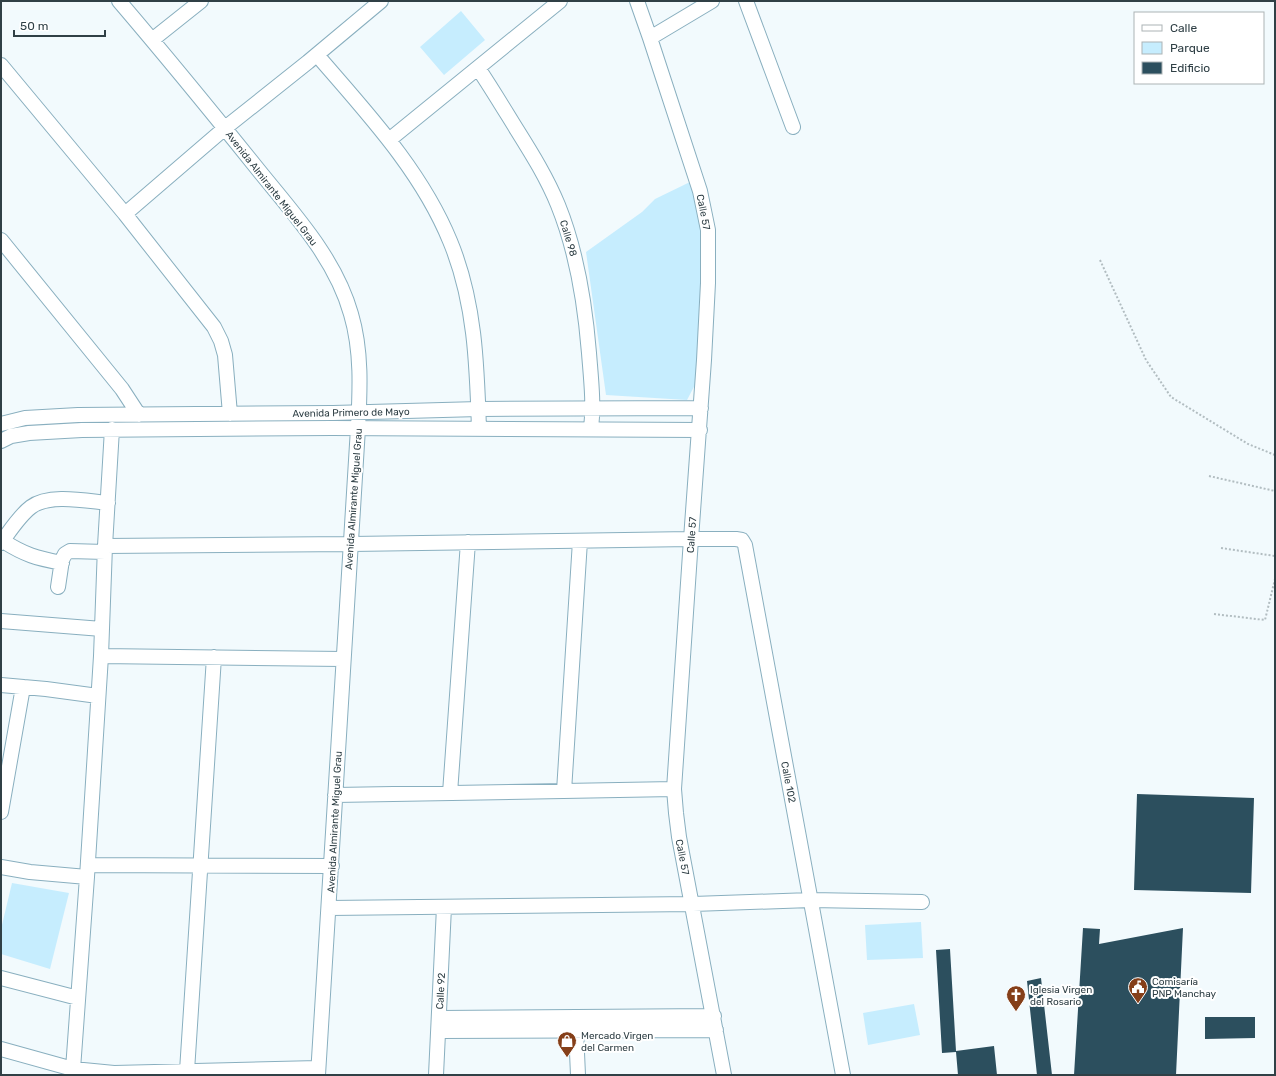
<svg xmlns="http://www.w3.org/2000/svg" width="1276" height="1076" font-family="Rubik,sans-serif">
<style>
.green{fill:#c6edfe}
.building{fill:#2c4f5e}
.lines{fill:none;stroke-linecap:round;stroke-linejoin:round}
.minor-casing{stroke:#89afbf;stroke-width:16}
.path{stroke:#b2bdc1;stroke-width:2;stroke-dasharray:2 2;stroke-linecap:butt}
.minor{stroke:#fff;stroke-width:14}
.labels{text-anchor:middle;stroke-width:4;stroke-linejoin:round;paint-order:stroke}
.street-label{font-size:10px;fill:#304046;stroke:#fff}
.poi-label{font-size:10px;fill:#304046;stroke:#fff;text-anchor:start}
</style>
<rect width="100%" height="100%" fill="#f2fafd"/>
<path class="green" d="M461,11L485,40L444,75L420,47Z
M690,182L696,190L703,240L697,381L687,400L606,395L586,252L642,212L655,199Z
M12,883L69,893L50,969L1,954V929Z
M921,922L923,958L867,960L865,925Z
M914,1004L920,1035L868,1045L863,1013Z"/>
<path class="building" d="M1137,794L1254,798L1251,893L1134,890Z
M1083,928L1100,929L1099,944L1183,928L1176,1075H1074Z
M950,949L956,1051L994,1046L997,1075H958L956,1052L942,1053L936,950Z
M1041,978L1052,1075H1037L1027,981Z
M1205,1017H1255V1038L1205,1039Z"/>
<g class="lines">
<g class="minor-casing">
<path id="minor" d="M119,1C166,56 211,111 256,167C292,212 335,257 351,314C362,351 360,390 358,428L318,1075
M637,1L650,38L700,191L708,230V283L704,360L691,539L674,789L676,813L679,837L724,1075
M746,1L793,127
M650,38L712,1
M152,40L201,1
M317,55C366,112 421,170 450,241C475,301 477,365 479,429
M1,65L125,214L214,327L221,341L225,355L230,414
M478,68C492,89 504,109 517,130C532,154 547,178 558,205C577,252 585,303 589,353C591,379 594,403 591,429
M389,140L560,1
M125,214L225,128L308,62L381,1
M1,240L122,389L139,415
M1,424L25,418L78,415L333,413L479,409L701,408
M1,441L11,436L29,433L82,430L332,428L700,430
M3,541C25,555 36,558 62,563
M1,543C10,531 19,516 31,507C49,493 87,501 108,503
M105,546L351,544L691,539H736L742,540L745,545L843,1075
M58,587L62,560L65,554L70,551L105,552
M1,621L102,629
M101,656L343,659
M1,685L46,689L98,696
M564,791L580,541
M450,793L468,542
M335,795L674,789
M1,812L23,687
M88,865L332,866
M1,867L30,872L87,877
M329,908L693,904L811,900L922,902
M1,978L78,998
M439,1018L714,1016
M576,1030L578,1075
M438,1031L716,1030
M1,1049L73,1069L114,1073L318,1068
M187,1071L214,657
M71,1075L73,1069L87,877L101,656L105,546L112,429
M436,1075L444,907"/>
</g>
<path class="path" d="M1100,260L1146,360L1171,397L1248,444L1275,455
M1209,476L1275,491
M1221,548L1275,556
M1214,614L1265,620L1275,579"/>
<use href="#minor" class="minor"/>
</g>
<defs>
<g id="civic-pin" transform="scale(1)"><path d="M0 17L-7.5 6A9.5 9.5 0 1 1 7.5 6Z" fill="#853f19" stroke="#fff"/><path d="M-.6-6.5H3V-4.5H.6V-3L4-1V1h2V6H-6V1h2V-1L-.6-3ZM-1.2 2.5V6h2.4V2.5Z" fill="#fff"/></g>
<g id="church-pin" transform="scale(1)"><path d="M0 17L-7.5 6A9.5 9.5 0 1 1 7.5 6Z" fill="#853f19" stroke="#fff"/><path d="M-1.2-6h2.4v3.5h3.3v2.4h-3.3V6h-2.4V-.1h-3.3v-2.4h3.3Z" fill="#fff"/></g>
<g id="shop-pin" transform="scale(1)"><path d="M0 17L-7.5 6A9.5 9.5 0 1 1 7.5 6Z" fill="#853f19" stroke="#fff"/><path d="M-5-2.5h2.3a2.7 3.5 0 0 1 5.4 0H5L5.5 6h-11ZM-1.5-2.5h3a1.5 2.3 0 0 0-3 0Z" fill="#fff"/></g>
</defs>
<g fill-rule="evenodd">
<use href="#civic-pin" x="1138" y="987"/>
<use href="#church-pin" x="1016" y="995"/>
<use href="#shop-pin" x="567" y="1041"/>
</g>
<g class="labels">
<g class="street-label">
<text transform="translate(272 188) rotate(52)" y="4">Avenida Almirante Miguel Grau</text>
<text transform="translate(704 212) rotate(79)" y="4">Calle 57</text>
<text transform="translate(569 238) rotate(73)" y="4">Calle 98</text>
<text transform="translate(351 412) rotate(-1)" y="4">Avenida Primero de Mayo</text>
<text transform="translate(353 499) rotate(-86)" y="4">Avenida Almirante Miguel Grau</text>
<text transform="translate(691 535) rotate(-86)" y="4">Calle 57</text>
<text transform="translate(789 782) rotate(79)" y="4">Calle 102</text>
<text transform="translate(334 822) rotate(-87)" y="4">Avenida Almirante Miguel Grau</text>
<text transform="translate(683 857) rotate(79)" y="4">Calle 57</text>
<text transform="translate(440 991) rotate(-87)" y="4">Calle 92</text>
</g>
<g class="poi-label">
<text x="1152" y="985">Comisaría<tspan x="1152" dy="12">PNP Manchay</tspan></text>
<text x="1030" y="993">Iglesia Virgen<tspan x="1030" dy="12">del Rosario</tspan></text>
<text x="581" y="1039">Mercado Virgen<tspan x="581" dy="12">del Carmen</tspan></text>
</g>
</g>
<rect width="1276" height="1076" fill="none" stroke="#304046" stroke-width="4"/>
<rect x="1134" y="12" width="130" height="72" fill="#ffffff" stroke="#acb3b5"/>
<rect x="1142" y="25" width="20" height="6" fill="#ffffff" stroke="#acb3b5"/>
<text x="1170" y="32" font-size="12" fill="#304046">Calle</text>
<rect x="1142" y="42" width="20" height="12" fill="#c6edfe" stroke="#acb3b5"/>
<text x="1170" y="52" font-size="12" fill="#304046">Parque</text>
<rect x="1142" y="62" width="20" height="12" fill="#2c4f5e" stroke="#acb3b5"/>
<text x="1170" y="72" font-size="12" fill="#304046">Edificio</text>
<path d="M14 30v6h91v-6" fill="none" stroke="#304046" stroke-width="2"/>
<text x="20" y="30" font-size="12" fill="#304046" stroke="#ffffff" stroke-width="3" paint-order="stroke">50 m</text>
</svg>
